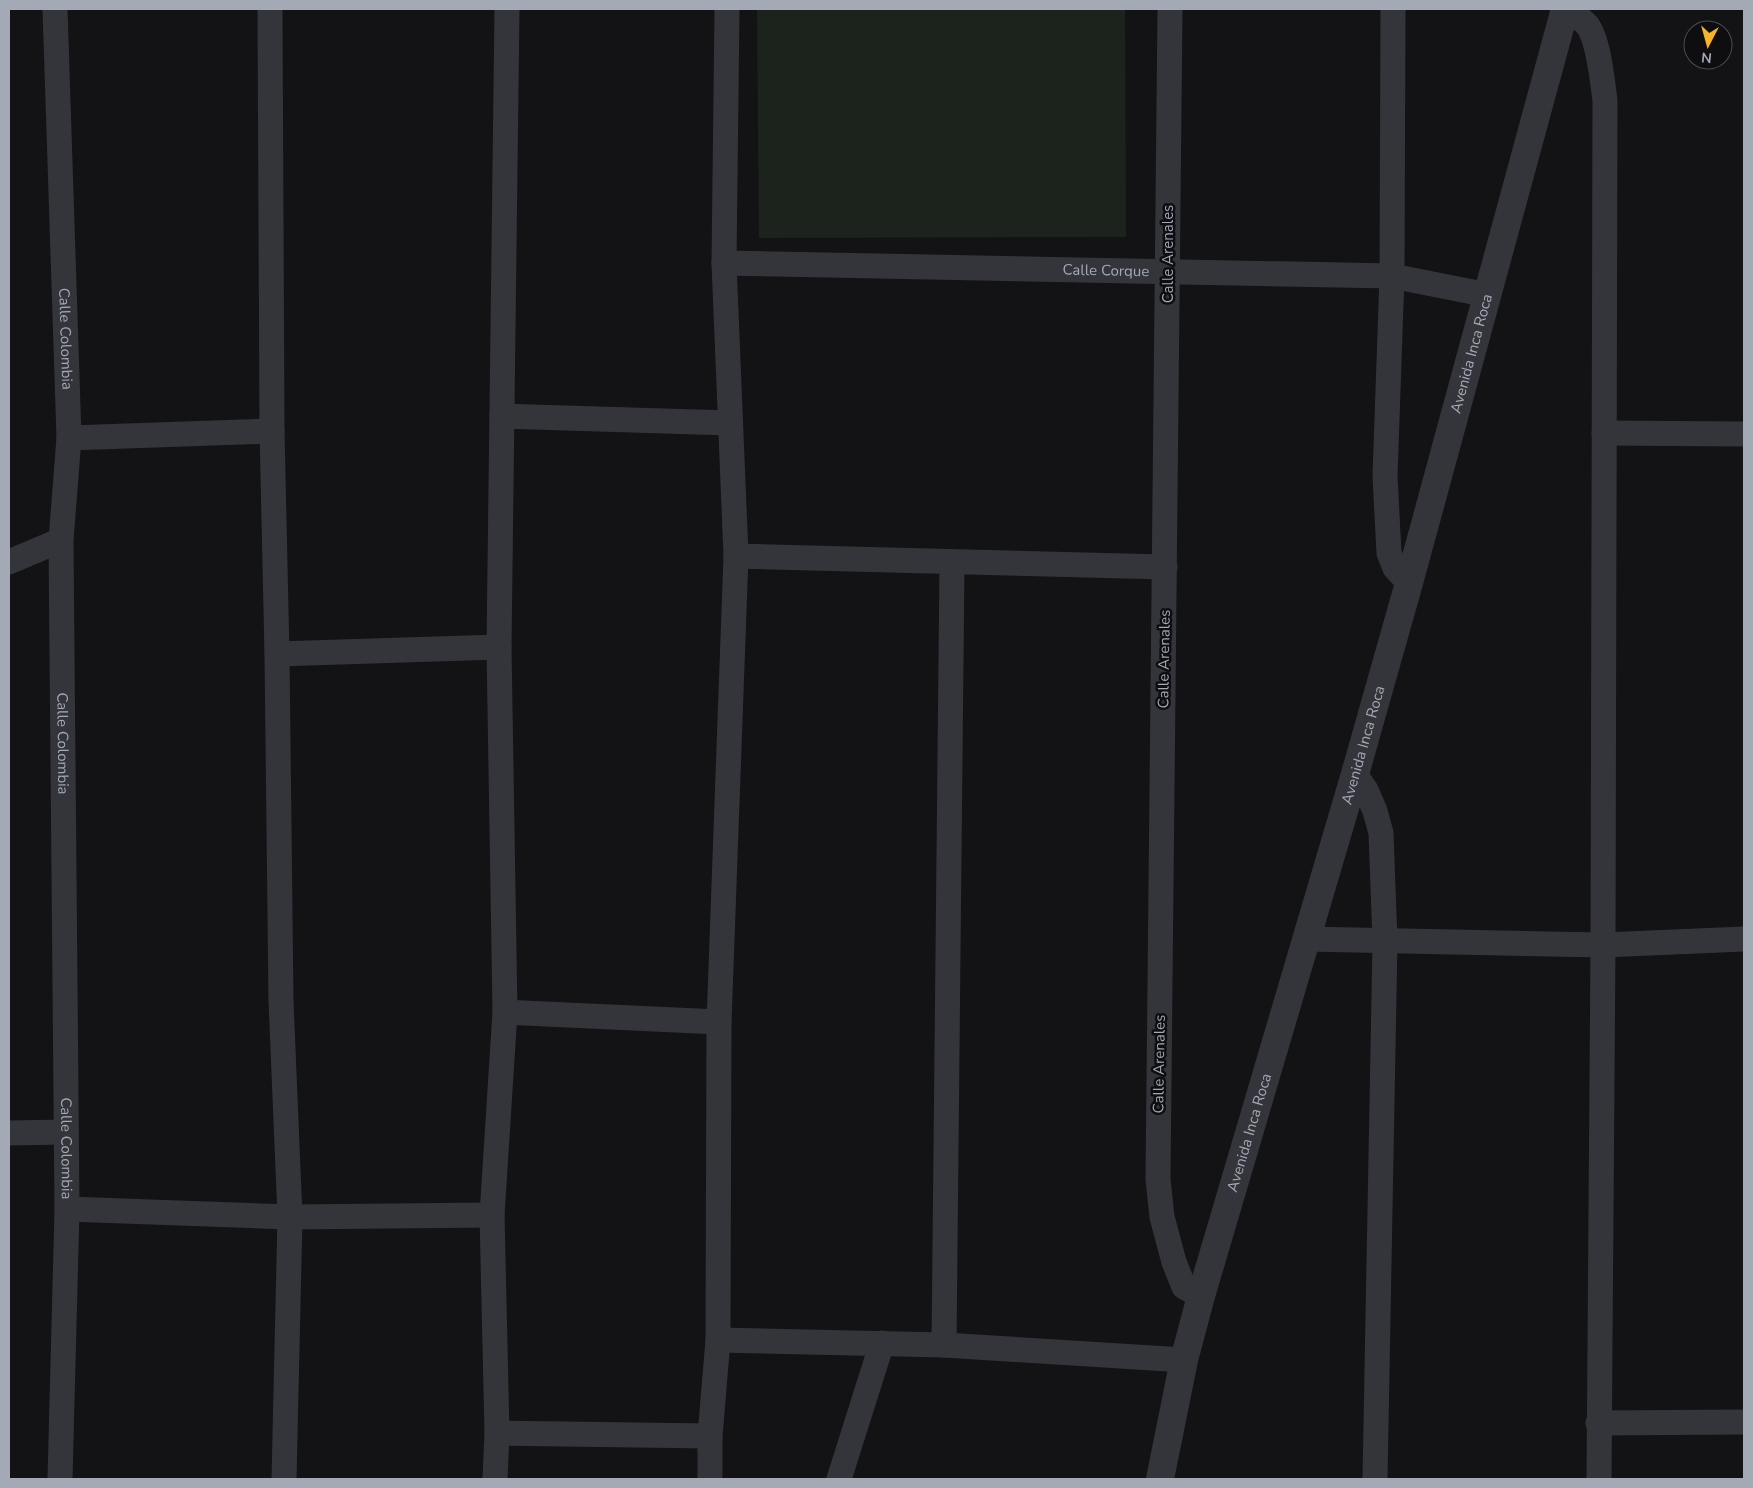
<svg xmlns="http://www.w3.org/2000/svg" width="1753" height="1488" font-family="'Nunito Sans',sans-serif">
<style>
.pitch{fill:#1b231c}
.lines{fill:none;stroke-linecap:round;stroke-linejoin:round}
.minor{stroke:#34353a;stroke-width:25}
.tertiary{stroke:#34353a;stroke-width:28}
.labels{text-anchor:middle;stroke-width:5;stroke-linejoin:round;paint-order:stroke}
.street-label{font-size:15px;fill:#a4a9b6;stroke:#0e0e10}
</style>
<rect width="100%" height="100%" fill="#131315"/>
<path class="pitch" d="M757,9H1125L1126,237L759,238Z"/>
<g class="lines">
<g class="minor">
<path id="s1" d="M55,9L69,438L61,540L67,1209L60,1479"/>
<path d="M270,9L272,431L277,654L281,1001L290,1217L284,1479"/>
<path d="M1170,9L1158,1179L1162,1217L1174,1262L1184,1287L1201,1296"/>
<path d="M1393,9L1392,276L1385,476L1389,553L1395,568L1409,583"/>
<path d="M1566,9C1574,14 1582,19 1588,26C1599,42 1602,80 1605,100L1603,945L1599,1479"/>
<path id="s2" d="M724,263L1392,276L1488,295"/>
<path d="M502,416L730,423"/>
<path d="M1604,433L1744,434"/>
<path d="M69,438L272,431"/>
<path d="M736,556L1165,567"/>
<path d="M9,562L61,540"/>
<path d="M277,654L499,647"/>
<path d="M1355,774L1366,790L1375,811L1381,833L1385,941L1375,1479"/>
<path d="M1306,939L1603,945L1744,939"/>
<path d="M505,1012L719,1022"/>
<path d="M9,1133L66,1132"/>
<path d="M67,1209L290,1217L492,1215"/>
<path d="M718,1340L944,1345L1184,1360"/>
<path d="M944,1345L952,562"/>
<path d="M1598,1423L1744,1422"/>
<path d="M497,1433L710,1436"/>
<path d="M495,1479L497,1433L492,1215L505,1012L499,647L507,9"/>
<path d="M710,1479V1436L718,1340L719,1022L736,556L724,263L727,9"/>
<path d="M839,1479L882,1343"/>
</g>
<path class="tertiary" id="s3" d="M1160,1479L1184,1360L1201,1296L1355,774L1409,583L1565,9"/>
</g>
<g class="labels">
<g class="street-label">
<text transform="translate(1168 254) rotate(-90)" y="5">Calle Arenales</text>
<text dy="5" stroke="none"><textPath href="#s2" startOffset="382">Calle Corque</textPath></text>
<text dy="5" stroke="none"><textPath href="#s1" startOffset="330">Calle Colombia</textPath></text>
<text dy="5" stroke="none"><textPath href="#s3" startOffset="1168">Avenida Inca Roca</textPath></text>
<text transform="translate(1164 659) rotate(-89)" y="5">Calle Arenales</text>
<text dy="5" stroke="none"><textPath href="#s1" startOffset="735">Calle Colombia</textPath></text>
<text dy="5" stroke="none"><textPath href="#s3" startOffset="762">Avenida Inca Roca</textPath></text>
<text transform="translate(1159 1064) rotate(-89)" y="5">Calle Arenales</text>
<text dy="5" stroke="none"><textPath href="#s3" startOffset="358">Avenida Inca Roca</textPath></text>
<text dy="5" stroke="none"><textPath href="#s1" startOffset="1140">Calle Colombia</textPath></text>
</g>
</g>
<rect width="1753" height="1488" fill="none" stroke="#a4a9b6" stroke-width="20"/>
<g transform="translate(1708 45) rotate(186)"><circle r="24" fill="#0e0e10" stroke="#4a4c52"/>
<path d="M0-4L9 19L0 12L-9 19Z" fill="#f7b429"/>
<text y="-8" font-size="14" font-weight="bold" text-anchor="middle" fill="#a4a9b6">N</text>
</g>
</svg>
